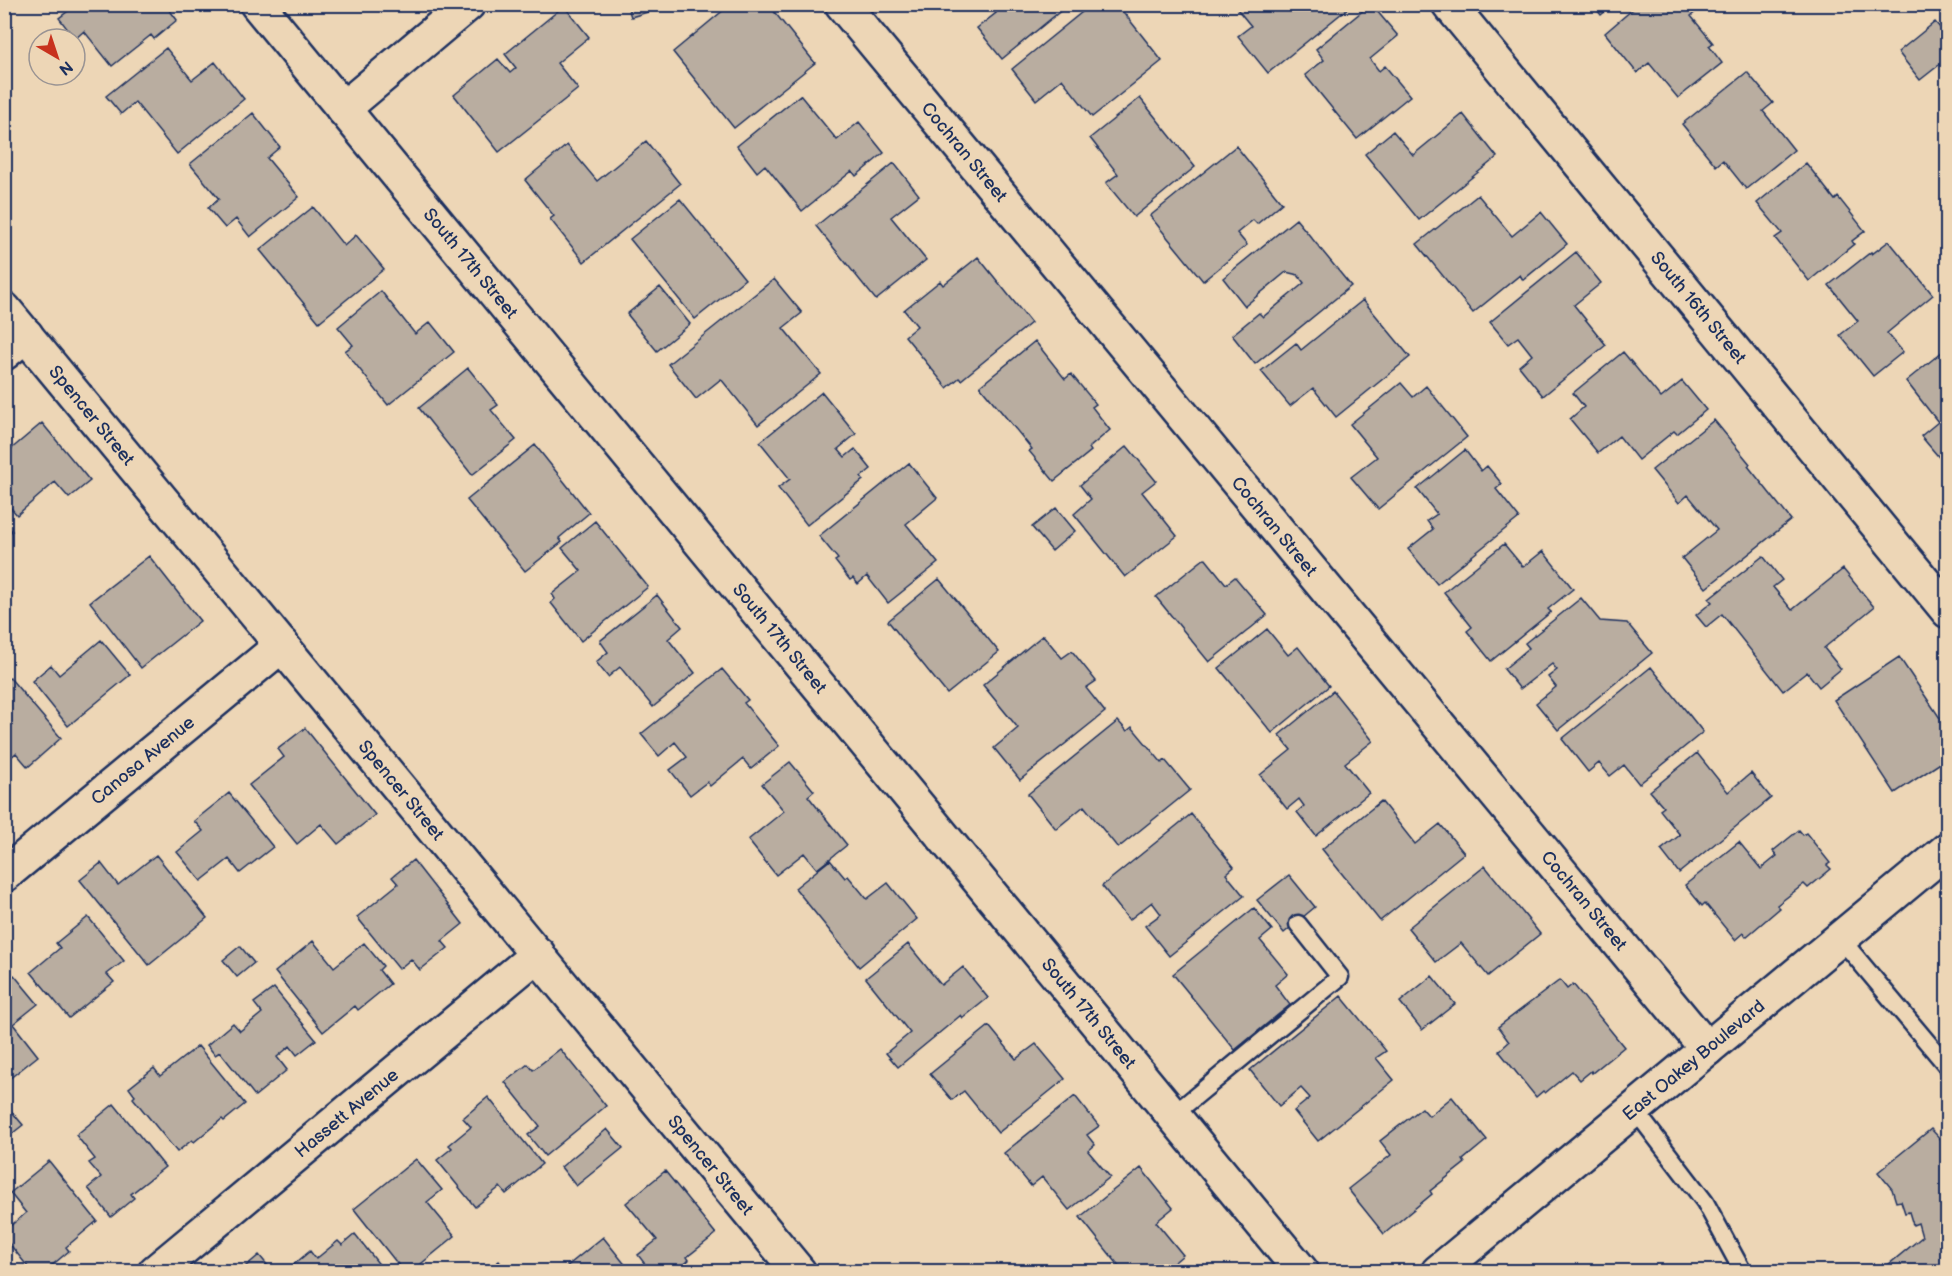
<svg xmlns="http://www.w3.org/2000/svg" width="1952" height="1276" font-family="'Balsamiq Sans',sans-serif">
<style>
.building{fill:#b9ada0;stroke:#1b2f5e;stroke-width:1.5}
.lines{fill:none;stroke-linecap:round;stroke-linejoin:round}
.service-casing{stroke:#1b2f5e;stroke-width:21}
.minor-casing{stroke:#1b2f5e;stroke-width:38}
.tertiary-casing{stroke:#1b2f5e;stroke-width:38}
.service{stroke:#edd6b6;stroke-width:16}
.minor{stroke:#edd6b6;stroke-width:33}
.tertiary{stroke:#edd6b6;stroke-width:33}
.labels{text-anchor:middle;stroke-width:5;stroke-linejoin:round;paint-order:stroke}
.street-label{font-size:18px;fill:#1b2f5e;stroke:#edd6b6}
</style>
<rect width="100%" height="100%" fill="#edd6b6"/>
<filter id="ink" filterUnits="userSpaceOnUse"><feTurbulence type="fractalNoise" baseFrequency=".0167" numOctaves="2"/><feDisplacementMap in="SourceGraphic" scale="12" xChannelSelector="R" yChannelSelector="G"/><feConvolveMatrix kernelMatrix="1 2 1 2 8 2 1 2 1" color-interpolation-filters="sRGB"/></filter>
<g filter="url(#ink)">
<path class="building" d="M165,4L177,20L154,39L151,35L112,66L84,31L75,39L59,18L68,11L63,4Z
M627,4H674L631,17Z
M731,4H768L815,63L734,128L673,52Z
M999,4H1069L1002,59L977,28L996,13L993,9Z
M1092,4H1117L1162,61L1092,117L1062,79L1036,100L1012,69Z
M1233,4H1353L1268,73L1238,36L1251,26Z
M1371,4L1398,36L1370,59L1379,71L1385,66L1410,96L1357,139L1305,75L1324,60L1316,49Z
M1592,4H1614L1601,15Z
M1639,4H1695L1699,9L1691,16L1713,43L1709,46L1722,63L1678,98L1649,63L1637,73L1605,33Z
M564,6L589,37L557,63L578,89L499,152L454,95L498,59L510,73L516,68L505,54Z
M1935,22L1948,37V58L1920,80L1898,52Z
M166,48L192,80L215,62L244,99L177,154L135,102L121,114L106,96Z
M1747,72L1773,103L1763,111L1794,150L1746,189L1723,160L1716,166L1682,124Z
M800,95L837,140L859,122L884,153L856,176L852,171L802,211L765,165L757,172L737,146Z
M1140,98L1195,167L1134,217L1106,183L1118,174L1090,138Z
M253,113L280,147L267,158L299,197L250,237L236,219L225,228L208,208L219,199L190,164Z
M1463,114L1497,157L1419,220L1365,154L1393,131L1413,155Z
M646,141L680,184L584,262L550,219L554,216L525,180L567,145L597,181Z
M1236,146L1282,203L1257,224L1253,220L1237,233L1247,245L1203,281L1150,216Z
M894,163L919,195L891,217L926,260L876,300L816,226Z
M1806,163L1835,200L1838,197L1865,231L1852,241L1854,244L1809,281L1775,238L1782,233L1757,203Z
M1478,195L1512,236L1541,212L1567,244L1523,280L1520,275L1473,313L1417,244Z
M680,199L745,279L695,319L630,239Z
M313,207L344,246L356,235L384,269L319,322L260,250Z
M1296,219L1351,286L1255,364L1232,335L1259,313L1263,317L1304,283L1298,275L1286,272L1245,306L1223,278Z
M1889,241L1933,295L1887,333L1903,352L1873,376L1840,335L1858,321L1829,285L1871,252L1872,254Z
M1576,252L1601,283L1574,305L1606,345L1543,396L1519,366L1532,355L1518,337L1508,344L1490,322Z
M978,257L1031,323L961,380L959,378L947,388L905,336L917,326L904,310L940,281L943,285Z
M774,279L802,313L783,328L821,374L758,425L721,379L696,399L668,364Z
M660,287L690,324L657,351L627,314Z
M381,291L415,334L430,322L454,352L388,405L345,351L353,345L338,327Z
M1363,300L1410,357L1336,417L1313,388L1290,406L1261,371L1296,343L1301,350Z
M1035,341L1065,379L1071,374L1096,404L1092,407L1110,430L1089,448L1091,451L1054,481L1029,451L1032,449L980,386Z
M1948,347V468L1921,436L1938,422L1906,381Z
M1623,352L1661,398L1682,381L1706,410L1677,434L1674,431L1638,460L1619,436L1598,453L1570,419L1584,407L1573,393Z
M468,368L498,405L491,410L516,440L472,475L419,408Z
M1401,383L1413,397L1426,386L1467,437L1378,509L1351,477L1377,457L1350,424Z
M822,392L856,434L838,449L845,457L855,449L871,469L861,477L863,480L807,525L778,488L790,479L760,442Z
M1714,420L1750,464L1748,466L1791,520L1706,588L1682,558L1717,530L1688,495L1679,503L1652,470Z
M42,423L90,481L69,498L55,482L17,515L4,500V455Z
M535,445L589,513L559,538L562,542L525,571L467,500Z
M1127,446L1156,481L1142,492L1177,536L1125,577L1074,514L1091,499L1080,485Z
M1465,450L1481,471L1487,466L1502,484L1496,489L1519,518L1437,584L1408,549L1433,529L1427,521L1437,514L1417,489Z
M909,463L937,498L906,524L938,563L888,603L867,576L858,584L853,578L850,580L835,561L838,559L819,536Z
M1056,508L1075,531L1052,551L1032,527Z
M4,521L12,531L4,537Z
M595,521L648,587L581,641L551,603L555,599L552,594L581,571L562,548Z
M1504,544L1523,567L1543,551L1573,589L1548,609L1551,612L1491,661L1467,631L1472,627L1444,592Z
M149,556L200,621L141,668L90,602Z
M1763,556L1782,580L1773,587L1792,610L1843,569L1874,607L1824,648L1841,669L1819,687L1807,672L1783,691L1722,614L1706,627L1696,615L1712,602L1709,599Z
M1205,558L1226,584L1235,577L1267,615L1209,662L1156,597Z
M939,579L999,652L947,694L888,621Z
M657,595L682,627L668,639L695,673L653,707L620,667L608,677L596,662L608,652L600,641Z
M1581,598L1600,621L1627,623L1652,653L1558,730L1536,703L1556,687L1548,677L1557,670L1552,664L1520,689L1504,669L1529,648L1525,643Z
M1267,629L1288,655L1298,647L1329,686L1272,733L1219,668Z
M1043,635L1062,658L1072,651L1096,681L1086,688L1105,712L1020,780L994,748L1018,728L983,685Z
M101,640L130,675L68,726L32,681L51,665L59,675Z
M1899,657L1948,730V758L1895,793L1834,700Z
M1651,667L1703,732L1639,784L1624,765L1610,776L1599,763L1588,772L1562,739Z
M722,669L748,700L744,703L779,746L751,769L743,759L710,786L707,782L690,795L670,770L687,757L675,742L659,756L641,734Z
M10,678L61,738L28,767L16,753L4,763V682Z
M1333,691L1373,741L1345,763L1369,793L1316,836L1297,812L1304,806L1299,799L1287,809L1260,775L1291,750L1279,735Z
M1118,721L1127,731L1132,727L1162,763L1165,760L1190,790L1118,848L1084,806L1056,829L1028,794Z
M305,728L375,815L338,844L321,824L297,844L249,785L284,757L278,749Z
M1697,753L1728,792L1751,773L1771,798L1679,873L1661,850L1680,835L1660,810L1664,807L1650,791Z
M790,762L814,791L808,796L847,845L817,869L804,853L776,875L748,840L784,811L762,784Z
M229,793L273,847L240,873L229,859L201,881L177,852L203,831L194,821Z
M1381,801L1415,844L1440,824L1464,853L1380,921L1322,849Z
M1191,814L1234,867L1226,874L1244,896L1169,956L1145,926L1161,914L1152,902L1129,920L1102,886Z
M1799,830L1803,835L1806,833L1830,863L1827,865L1831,869L1808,888L1804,884L1777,905L1780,908L1746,937L1743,933L1735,940L1705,903L1702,906L1685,885L1739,842L1761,869L1777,856L1773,851Z
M156,855L207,918L149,965L80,880L101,863L118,885Z
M413,860L463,924L442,941L448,948L420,970L411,959L399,969L357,917L398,884L392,877Z
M830,860L845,878L848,876L867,899L888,883L917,919L859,967L795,888Z
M1485,866L1540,934L1488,976L1461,943L1436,962L1408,928Z
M1289,875L1315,907L1284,933L1257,900Z
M1254,908L1272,930L1260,940L1288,974L1275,985L1290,1005L1235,1050L1173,974Z
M88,917L124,961L107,974L114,982L69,1018L31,972L60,948L56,943Z
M313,941L334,967L364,943L383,966L379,970L390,984L358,1010L355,1006L323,1032L275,972Z
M908,944L941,985L963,967L988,998L963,1018L961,1015L898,1067L886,1053L910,1033L866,978Z
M240,946L254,963L237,977L223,960Z
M14,975L38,1004L13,1024L38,1056L4,1083V982Z
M1432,976L1455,1004L1422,1030L1400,1002Z
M1560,980L1567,989L1573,984L1624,1047L1592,1073L1591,1071L1580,1080L1572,1071L1545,1093L1543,1091L1536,1097L1499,1051L1509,1042L1498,1027Z
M274,988L316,1040L297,1055L290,1046L277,1057L287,1070L255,1096L220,1052L215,1055L207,1045L233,1023L240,1031L262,1013L254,1003Z
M1341,996L1386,1051L1376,1058L1394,1080L1318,1141L1294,1111L1310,1098L1301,1088L1279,1106L1250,1070Z
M989,1026L1016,1059L1036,1044L1065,1079L998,1133L964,1091L952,1100L930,1074Z
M198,1046L245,1104L224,1121L222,1119L194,1142L192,1140L177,1152L133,1098L135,1096L129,1088L154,1068L160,1076Z
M560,1049L606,1106L545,1156L528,1135L540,1126L505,1082L528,1064L533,1070Z
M1075,1096L1099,1126L1087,1135L1095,1145L1088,1151L1110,1177L1069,1210L1042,1177L1031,1186L1004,1153Z
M488,1097L542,1164L506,1194L500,1187L475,1207L437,1160L452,1148L449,1145L471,1127L463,1118Z
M1452,1097L1487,1140L1463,1160L1465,1163L1430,1191L1432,1194L1384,1234L1348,1189L1391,1155L1380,1141L1422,1108L1429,1116Z
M114,1104L165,1167L131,1194L134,1198L111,1217L88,1188L101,1177L89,1163L95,1159L76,1135Z
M7,1106L23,1125L4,1140V1108Z
M607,1129L623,1148L576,1186L561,1167Z
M1931,1129L1948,1147V1272H1893L1888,1265L1922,1237L1918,1223L1913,1225L1909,1212L1905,1213L1901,1201L1896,1202L1892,1189L1878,1172Z
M416,1159L442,1190L427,1202L455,1236L411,1272H404L354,1209Z
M49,1161L97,1221L66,1247L69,1251L44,1272H32L4,1237V1231L26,1213L10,1193Z
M1141,1168L1173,1208L1156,1222L1183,1255L1163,1272H1124L1080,1217Z
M665,1171L716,1234L687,1257L689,1260L676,1272H651L638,1255L657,1240L626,1203Z
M355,1234L385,1272H285L310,1251L316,1259L338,1241L342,1245Z
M603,1237L631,1272H560Z
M259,1255L273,1272H239Z
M4,1258L15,1272H4Z
M499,1261L507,1272H485Z"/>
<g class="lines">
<g class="service-casing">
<path id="service" d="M1840,938L1948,1067
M1634,1109L1705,1202L1743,1272
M1173,1115L1340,977L1298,924"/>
</g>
<g class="minor-casing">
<g id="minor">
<path id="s1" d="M257,4L1302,1272"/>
<path id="s2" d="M842,4L1707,1049"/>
<path id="s3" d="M1449,4L1948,611"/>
<path d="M343,109L468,4"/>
<path id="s4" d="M4,309L799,1272"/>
<path d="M4,353L26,335"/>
<path id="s5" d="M4,875L282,645"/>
<path id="s6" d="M155,1272L538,954"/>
</g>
</g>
<g class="tertiary-casing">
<g id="tertiary">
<path id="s7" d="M1438,1272L1948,849"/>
</g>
</g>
<use href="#service" class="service"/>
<use href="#minor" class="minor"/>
<use href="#tertiary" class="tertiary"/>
</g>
</g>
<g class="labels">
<g class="street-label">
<text dy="6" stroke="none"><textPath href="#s2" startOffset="192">Cochran Street</textPath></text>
<text dy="6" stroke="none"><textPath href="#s1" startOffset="336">South 17th Street</textPath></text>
<text dy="6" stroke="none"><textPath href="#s3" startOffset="393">South 16th Street</textPath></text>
<text dy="6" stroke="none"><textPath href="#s4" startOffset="138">Spencer Street</textPath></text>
<text dy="6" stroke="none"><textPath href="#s2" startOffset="678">Cochran Street</textPath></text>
<text dy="6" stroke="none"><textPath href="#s1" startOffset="822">South 17th Street</textPath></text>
<text dy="6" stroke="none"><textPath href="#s5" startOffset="180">Canosa Avenue</textPath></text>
<text dy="6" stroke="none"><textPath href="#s4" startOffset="624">Spencer Street</textPath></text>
<text dy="6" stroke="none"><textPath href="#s2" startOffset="1164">Cochran Street</textPath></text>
<text dy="6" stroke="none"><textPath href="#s1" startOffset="1308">South 17th Street</textPath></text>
<text dy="6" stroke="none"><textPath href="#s7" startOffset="332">East Oakey Boulevard</textPath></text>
<text dy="6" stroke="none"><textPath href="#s6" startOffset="249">Hassett Avenue</textPath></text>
<text dy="6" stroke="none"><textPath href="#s4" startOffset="1110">Spencer Street</textPath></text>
</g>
</g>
<rect width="1952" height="1276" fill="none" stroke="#edd6b6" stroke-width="24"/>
<rect x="12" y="12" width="1928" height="1252" fill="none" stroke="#1b2f5e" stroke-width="2" filter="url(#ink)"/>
<g transform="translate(57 57) rotate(141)"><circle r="28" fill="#edd6b6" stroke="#999393" stroke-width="1.5"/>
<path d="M0-4.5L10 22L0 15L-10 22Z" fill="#c8321e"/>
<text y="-9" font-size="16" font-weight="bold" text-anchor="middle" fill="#1b2f5e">N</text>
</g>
</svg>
